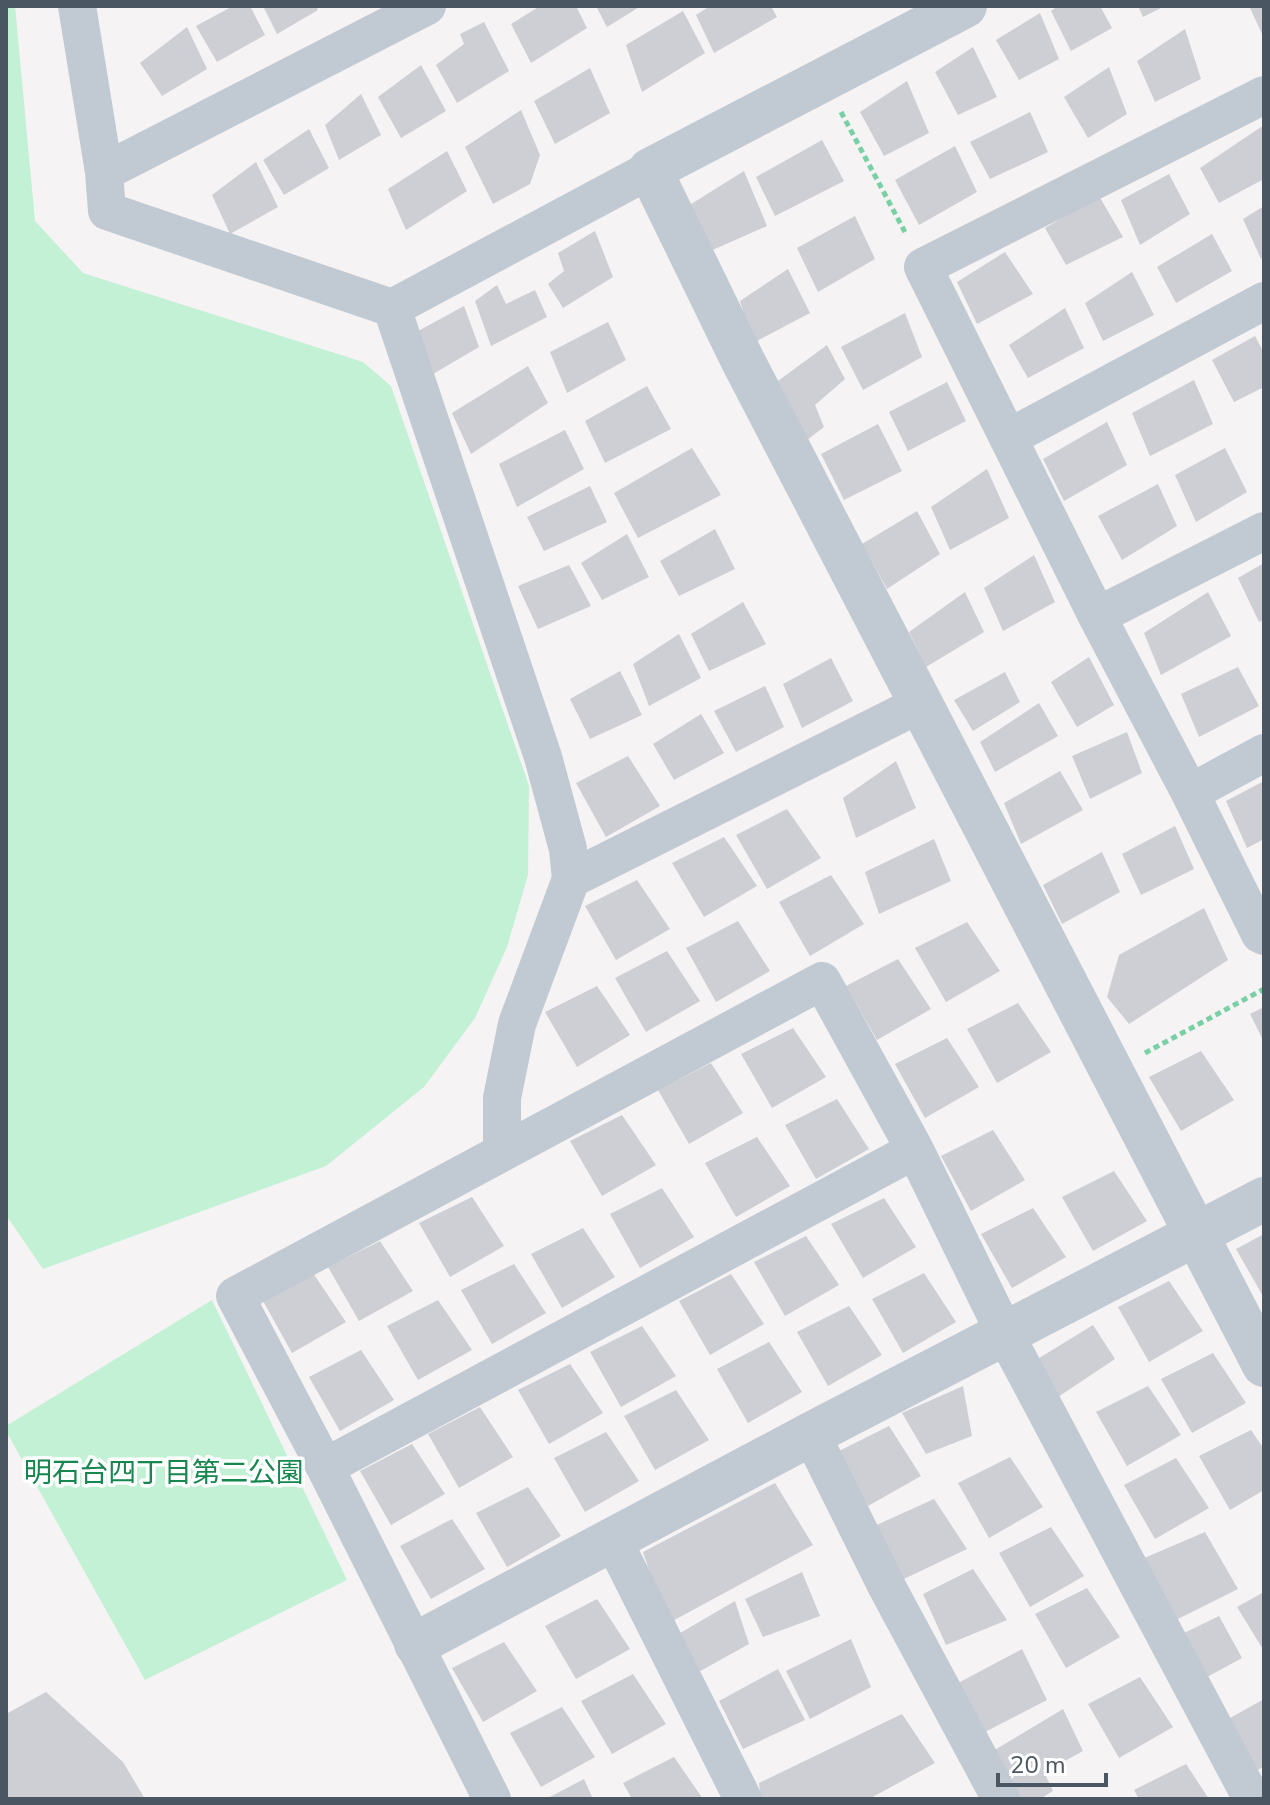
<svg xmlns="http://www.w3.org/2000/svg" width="1270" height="1805" font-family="'Nunito Sans','Noto Sans JP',sans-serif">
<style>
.green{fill:#c3f1d5}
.building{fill:#cdcfd5}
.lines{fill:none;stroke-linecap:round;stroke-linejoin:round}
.path{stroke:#7ad0a6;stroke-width:5;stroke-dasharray:6 4;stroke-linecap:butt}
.minor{stroke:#c1cad2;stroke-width:38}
.tertiary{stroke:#c1cad2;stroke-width:44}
.labels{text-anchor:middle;stroke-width:7;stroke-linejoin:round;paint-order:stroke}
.park-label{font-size:28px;fill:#17864f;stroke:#fff}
</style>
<rect width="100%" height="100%" fill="#f5f3f3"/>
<path class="green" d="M6,6H15L35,221L83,273L363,362L391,386L529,786L528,875L507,947L475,1018L424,1087L326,1166L43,1269L6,1215Z
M212,1300L347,1580L145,1680L6,1431V1426Z"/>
<path class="building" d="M233,6H250L265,35L217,62L196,26Z
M263,6H316L318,10L277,34Z
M540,6H576L587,28L531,63L511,24Z
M596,6H641L607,27Z
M710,6H771L777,17L714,53L696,15Z
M1058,6H1100L1112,28L1071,51L1051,11Z
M1138,6H1165L1143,17Z
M1249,6H1264V38Z
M683,11L705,53L642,92L626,45Z
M1040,13L1059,59L1019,80L996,40Z
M484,22L509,71L457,103L436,65L464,44L460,34Z
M187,27L207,69L162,96L140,63Z
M1185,29L1201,79L1155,102L1137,61Z
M973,47L997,97L958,115L935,72Z
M421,65L446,111L401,138L378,97Z
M1109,67L1127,114L1088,138L1064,97Z
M590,68L610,113L555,144L534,101Z
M907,81L929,133L884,156L860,112Z
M361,94L381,135L339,160L325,125Z
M521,110L540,155L530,184L493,204L465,147Z
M1030,112L1048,152L990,179L970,142Z
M1264,125V179L1219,203L1200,168Z
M309,129L329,168L284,195L263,160Z
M822,140L844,181L775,216L756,177Z
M955,146L977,192L919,225L895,180Z
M447,151L467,191L406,230L388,189Z
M256,162L278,207L230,234L212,195Z
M744,171L767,226L708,252L688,206Z
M1169,174L1190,214L1140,245L1121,200Z
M1099,196L1123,237L1066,265L1045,228Z
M1264,206V257L1261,259L1243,219Z
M855,216L875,259L818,292L797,248Z
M595,231L613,277L563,308L548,284L564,271L558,253Z
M1212,234L1232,271L1176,303L1157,267Z
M1005,252L1033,294L977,324L957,282Z
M788,269L810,313L753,343L740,301Z
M1132,272L1154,315L1103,341L1085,303Z
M497,285L506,304L535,290L547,317L491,346L475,301Z
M464,306L479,347L428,377L409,336Z
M1065,308L1084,348L1028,378L1009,345Z
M905,313L922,357L863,390L841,347Z
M608,322L626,360L567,393L550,352Z
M1255,336L1264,353V387L1234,402L1212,360Z
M827,345L845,379L815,405L824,427L807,440L778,381Z
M528,366L548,403L471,454L452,413Z
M1194,380L1213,424L1150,456L1132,413Z
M947,382L966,421L908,451L889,412Z
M647,386L671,429L605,463L585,421Z
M1107,422L1127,465L1064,501L1043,459Z
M878,424L902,471L844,500L821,454Z
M565,430L584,469L517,507L499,464Z
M692,448L721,495L638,538L614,493Z
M1225,448L1247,492L1196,522L1175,475Z
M987,469L1009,518L950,550L931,507Z
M1158,484L1177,526L1122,560L1098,516Z
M590,486L607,522L544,551L527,517Z
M917,511L940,554L887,589L862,544Z
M715,529L735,569L679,596L660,561Z
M627,534L649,577L602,600L581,563Z
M1034,555L1055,602L1003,631L984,588Z
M1264,563V620L1259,622L1238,578Z
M569,565L591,606L538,629L518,586Z
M965,592L984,632L926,667L909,632Z
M1208,592L1231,636L1161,675L1144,633Z
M743,602L766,644L709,671L691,634Z
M679,634L701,678L649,706L633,664Z
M1089,657L1114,705L1077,727L1051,682Z
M831,658L853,701L802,728L783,684Z
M1238,667L1259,706L1199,737L1181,694Z
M620,671L642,715L590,739L570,699Z
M1005,672L1020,702L973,731L954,700Z
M765,686L784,727L736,752L714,711Z
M1039,703L1058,736L995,772L980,742Z
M701,714L724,753L674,780L653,744Z
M1127,732L1142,773L1090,799L1072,756Z
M628,756L660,806L606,837L576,783Z
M896,761L916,808L856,838L843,798Z
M1060,771L1083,810L1021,844L1004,803Z
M1264,781V839L1247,848L1226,801Z
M787,809L821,858L767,889L736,835Z
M1175,826L1194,869L1141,895L1122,854Z
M724,837L757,886L704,917L672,863Z
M934,839L951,881L879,914L865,872Z
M1102,852L1120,892L1062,924L1043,885Z
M831,875L864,924L810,956L779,902Z
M637,880L670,929L616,960L585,906Z
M1204,908L1228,960L1129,1024L1107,997L1119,955Z
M738,921L770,971L716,1002L686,948Z
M967,922L1000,971L946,1002L915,948Z
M667,951L700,1001L646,1032L615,978Z
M898,959L931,1009L877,1040L846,986Z
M597,986L630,1035L577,1067L545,1012Z
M1018,1003L1051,1052L997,1083L967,1029Z
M1264,1007V1042L1250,1014Z
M793,1028L826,1077L772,1108L741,1054Z
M947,1038L979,1087L925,1118L895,1064Z
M1201,1051L1234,1100L1181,1131L1149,1077Z
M711,1063L743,1113L689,1144L658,1090Z
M837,1099L869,1149L816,1179L785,1125Z
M622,1115L656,1165L602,1196L570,1141Z
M993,1130L1025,1180L971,1211L941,1156Z
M757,1137L790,1186L736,1217L705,1163Z
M1114,1171L1147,1221L1093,1251L1062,1197Z
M662,1188L694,1237L640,1268L610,1214Z
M472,1197L504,1246L450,1277L419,1223Z
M884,1198L916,1247L863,1278L831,1224Z
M1033,1208L1066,1257L1012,1288L981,1234Z
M583,1228L615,1277L562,1308L531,1254Z
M1264,1234V1298L1236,1249Z
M806,1236L839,1285L785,1316L754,1262Z
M380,1241L413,1291L359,1321L328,1267Z
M514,1264L546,1313L492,1344L461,1290Z
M313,1273L346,1322L292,1353L262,1299Z
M924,1273L956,1322L903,1353L872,1299Z
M731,1274L764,1324L710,1355L679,1301Z
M1169,1281L1203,1331L1149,1362L1118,1307Z
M438,1300L472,1350L418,1380L387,1326Z
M849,1306L882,1355L828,1386L797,1332Z
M1093,1325L1115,1359L1058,1397L1036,1360Z
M642,1326L676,1376L621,1407L590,1352Z
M769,1342L802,1392L748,1423L717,1369Z
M361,1350L394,1400L340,1431L309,1377Z
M1213,1353L1246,1403L1192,1433L1161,1379Z
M570,1364L603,1413L549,1444L518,1390Z
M963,1386L972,1436L926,1454L902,1413Z
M1148,1386L1181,1435L1127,1466L1096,1412Z
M676,1390L709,1440L655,1470L624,1416Z
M480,1407L513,1457L459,1488L428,1434Z
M889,1426L921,1476L868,1506L837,1452Z
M1251,1430L1264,1449V1490L1230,1510L1199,1456Z
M606,1432L639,1481L585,1512L554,1458Z
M412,1444L445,1494L391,1525L360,1471Z
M1010,1457L1043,1507L989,1538L958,1483Z
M1176,1458L1209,1508L1155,1539L1124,1485Z
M775,1483L813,1545L667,1624L643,1552Z
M528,1487L561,1536L507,1567L476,1513Z
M934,1499L967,1549L887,1587L870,1528Z
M452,1519L485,1569L431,1599L400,1546Z
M1051,1527L1084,1576L1030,1607L999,1553Z
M1205,1532L1238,1589L1166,1625L1135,1562Z
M973,1569L1007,1620L946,1645L923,1594Z
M802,1572L820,1616L763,1637L745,1599Z
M1087,1588L1120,1637L1066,1668L1035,1614Z
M1264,1592V1651L1237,1607Z
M597,1599L630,1649L576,1679L545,1626Z
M735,1601L749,1644L695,1674L675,1636Z
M1219,1616L1242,1658L1196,1683L1174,1638Z
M851,1639L871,1687L810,1719L786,1671Z
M504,1642L537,1691L483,1722L452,1668Z
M1022,1649L1047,1700L979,1735L943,1691Z
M778,1669L805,1720L743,1749L719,1701Z
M633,1674L666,1724L612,1754L581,1701Z
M1140,1677L1173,1727L1119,1758L1088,1704Z
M46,1692L123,1762L145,1799H6V1714Z
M1264,1699V1767L1253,1772L1223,1722Z
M562,1707L595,1757L541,1787L510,1733Z
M1063,1709L1083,1751L1063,1762L1043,1770L1053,1791L1040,1799H1012L988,1754Z
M902,1714L935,1763L869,1799H761L759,1783Z
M674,1757L703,1799H632L623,1783Z
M1186,1764L1209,1799H1139L1134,1790Z
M584,1779L593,1799H546Z"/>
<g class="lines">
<path class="path" d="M841,112L906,234
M1145,1053L1264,989"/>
<path class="minor" d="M77,6L104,172L107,211L392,308L650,170
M1264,95L923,267L1097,616L1190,793L1260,934L1264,936
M104,172L427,6
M392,308L543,757L568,849L571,879L517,1024L502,1098V1151
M1008,438L1264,301
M1097,616L1264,531
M1190,793L1264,753
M571,879L922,703
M811,1434L887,1587L1001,1799
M325,1467L915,1150
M613,1540L743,1799
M492,1799L325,1467L235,1296L822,981L915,1150L1005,1334L1252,1799"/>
<path class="tertiary" d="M965,6L650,170L743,361L1264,1365
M416,1644L811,1434L1264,1199"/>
</g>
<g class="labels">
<g class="park-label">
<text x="164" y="1482">明石台四丁目第二公園</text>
</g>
</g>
<rect width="1270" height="1805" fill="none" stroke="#4a5661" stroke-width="16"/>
<path d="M998 1773v12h108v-12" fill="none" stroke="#4a5661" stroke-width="4"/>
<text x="1010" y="1773" font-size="24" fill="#4a5661" stroke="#ffffff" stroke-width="6" paint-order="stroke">20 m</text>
</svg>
